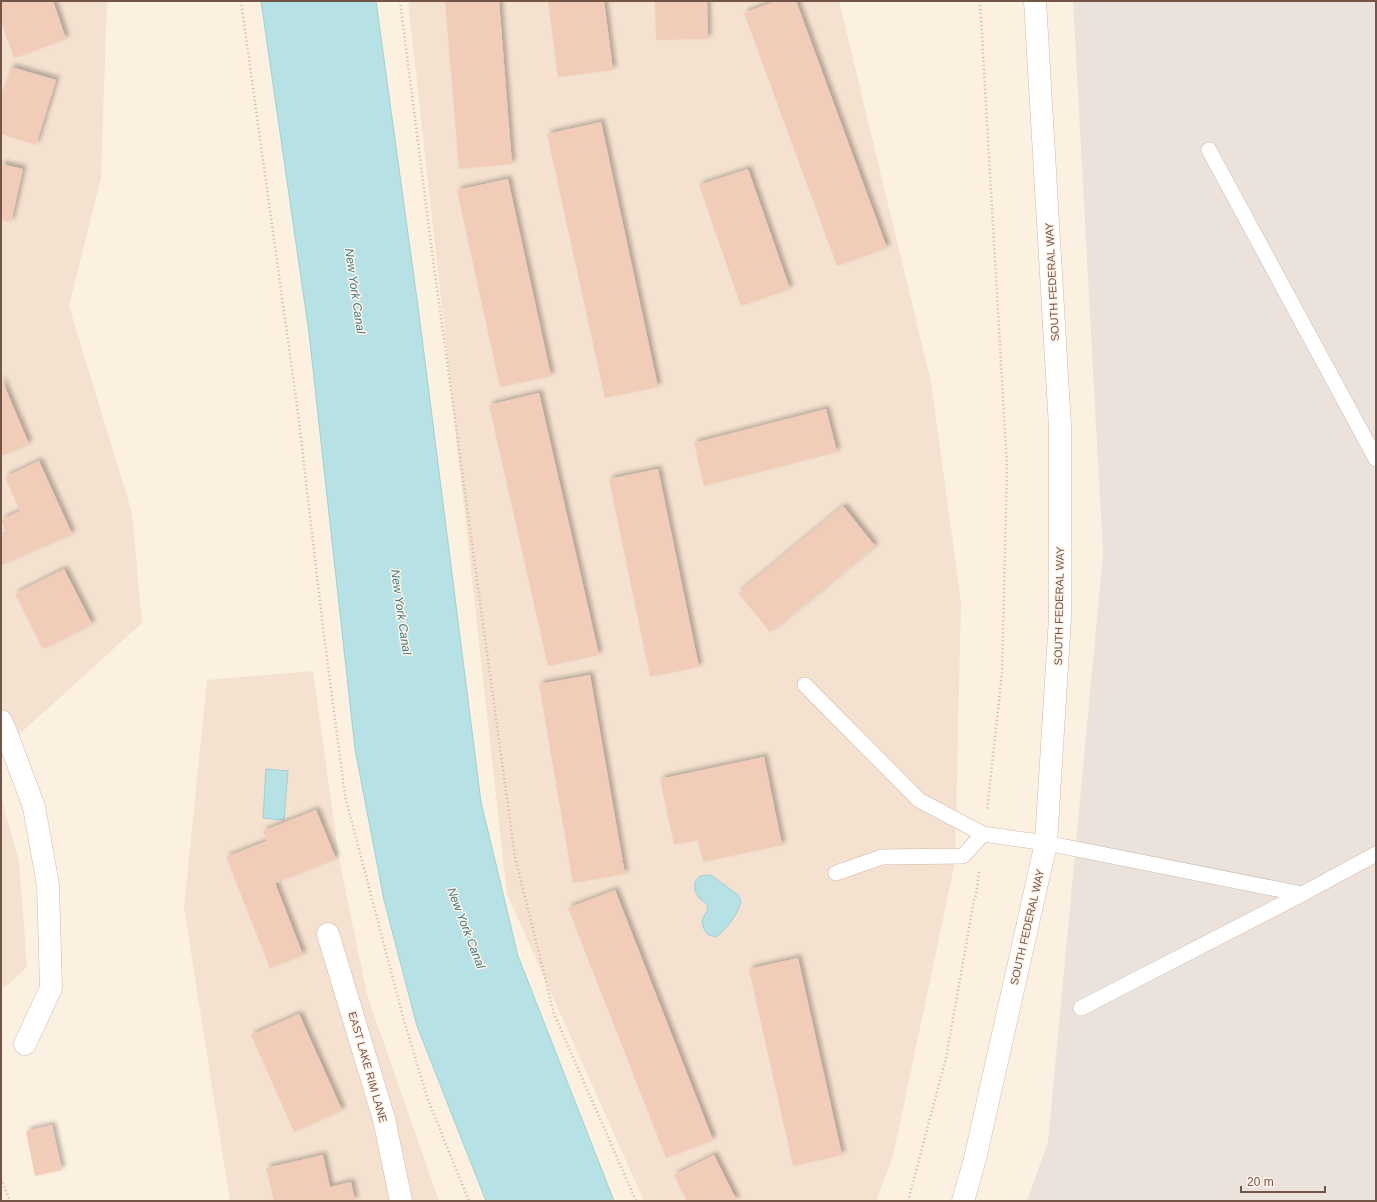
<svg xmlns="http://www.w3.org/2000/svg" width="1377" height="1202" font-family="Arial,sans-serif">
<style>
.residential{fill:#f4e1cf}
.industrial{fill:#ebe2dc}
.water{fill:#b6e1e5;stroke:#9cd1d7}
.building{fill:#f1ccb8;filter:url(#shadow)}
.lines{fill:none;stroke-linecap:round;stroke-linejoin:round}
.service-casing{stroke:#cfb9ab;stroke-width:16}
.minor-casing{stroke:#cfb9ab;stroke-width:23}
.secondary-casing{stroke:#d2b8a8;stroke-width:23}
.path{stroke:#d6af9c;stroke-width:2.5;stroke-dasharray:1 3;stroke-linecap:butt}
.service{stroke:#fff;stroke-width:15}
.minor{stroke:#fff;stroke-width:22}
.secondary{stroke:#fff;stroke-width:22}
.labels{text-anchor:middle;stroke-width:3;stroke-linejoin:round;paint-order:stroke}
.street-label{font-size:11px;fill:#735548;stroke:#fff4e7}
.water-label{font-size:12px;font-style:italic;fill:#3f7880;stroke:#fff4e7}
</style>
<defs>
<filter id="shadow"><feDropShadow dx="3.5" dy="-3.5" stdDeviation="2" flood-color="#0004"/></filter>
</defs>
<rect width="100%" height="100%" fill="#fcf0e1"/>
<path class="residential" d="M1,1H107L101,178L69,306L132,513L142,623L1,751Z
M408,1H840V5L931,382L961,602L955,862L893,1156L876,1201H644L507,894Z
M313,671L339,858L367,995L439,1201H230L184,908L207,680Z
M1,797L19,861L27,967L8,985L1,989Z"/>
<path class="industrial" d="M1073,1H1376V1201H1027L1048,1142L1103,554Z"/>
<path class="water" d="M261,1H376L419,314L481,802L518,956L614,1201H486L417,1026L384,900L355,749L309,333Z
M266,769L288,771L284,820L263,818Z
M711,875L738,895L741,901C738,914 727,929 716,937L707,934C700,923 701,920 708,910L707,904L699,898L695,891V882L700,876Z"/>
<path class="building" d="M1,1H53L66,39L14,58L1,22Z
M445,1H499L512,164L459,169Z
M548,1H604L613,70L558,77Z
M655,1H707L708,39L656,40Z
M776,1H796L887,248L837,266L744,13Z
M11,67L56,80L36,145L1,134V93H3Z
M601,122L658,387L605,398L547,134Z
M1,164L23,169L11,222L1,220Z
M748,169L790,289L741,306L699,185Z
M508,179L551,376L500,387L457,190Z
M1,378L29,444L1,456Z
M539,393L599,655L548,666L489,405Z
M826,409L837,452L704,486L694,443Z
M39,461L72,534L2,565L1,536L7,534L1,520L20,511L5,477Z
M658,469L699,667L650,677L609,479Z
M843,506L875,546L770,632L738,593Z
M64,569L92,624L43,649L15,594Z
M590,675L625,874L573,883L539,684Z
M764,757L782,845L703,862L698,840L674,845L660,779Z
M316,810L336,859L275,883L303,955L270,968L226,857L267,841L263,831Z
M615,890L713,1140L666,1158L568,908Z
M798,958L842,1155L793,1166L749,969Z
M299,1014L342,1110L294,1132L251,1035Z
M52,1125L62,1170L35,1176L26,1131Z
M323,1155L330,1187L351,1182L355,1201H274L266,1168Z
M714,1155L737,1201H687L674,1175Z"/>
<g class="lines">
<g class="service-casing">
<path id="service" d="M1209,150L1376,459
M805,685L919,800L983,834L963,856L882,857L836,873
M983,834L1046,843L1302,894L1376,854
M1081,1008L1302,894"/>
</g>
<g class="minor-casing">
<path id="minor" d="M1,721L6,732L34,807L48,885L51,988L25,1044
M328,934L384,1119L401,1201"/>
</g>
<g class="secondary-casing">
<path id="secondary" d="M963,1201L975,1159L1046,843L1060,618V427L1035,1"/>
</g>
<path class="path" d="M241,1L298,413L324,636L345,796L403,1017L428,1100L469,1201
M400,1L432,252L515,857L554,1014L636,1201
M980,1L1007,467L1002,673L987,811
M1,1179L10,1201
M908,1201L946,1058L974,900L976,895L979,872"/>
<use href="#service" class="service"/>
<use href="#minor" class="minor"/>
<use href="#secondary" class="secondary"/>
</g>
<g class="labels">
<g class="street-label">
<text transform="translate(1052 282) rotate(-93)" y="4">SOUTH FEDERAL WAY</text>
<text transform="translate(1059 606) rotate(-89)" y="4">SOUTH FEDERAL WAY</text>
<text transform="translate(1027 927) rotate(-77)" y="4">SOUTH FEDERAL WAY</text>
<text transform="translate(368 1067) rotate(74)" y="4">EAST LAKE RIM LANE</text>
</g>
<g class="water-label">
<text transform="translate(355 291) rotate(82)" y="4">New York Canal</text>
<text transform="translate(401 612) rotate(82)" y="4">New York Canal</text>
<text transform="translate(466 928) rotate(69)" y="4">New York Canal</text>
</g>
</g>
<rect width="1377" height="1202" fill="none" stroke="#735548" stroke-width="4"/>
<path d="M1241 1186v6h84v-6" fill="none" stroke="#735548" stroke-width="2"/>
<text x="1247" y="1186" font-size="12" fill="#735548" stroke="#fff4e7" stroke-width="3" paint-order="stroke">20 m</text>
</svg>
